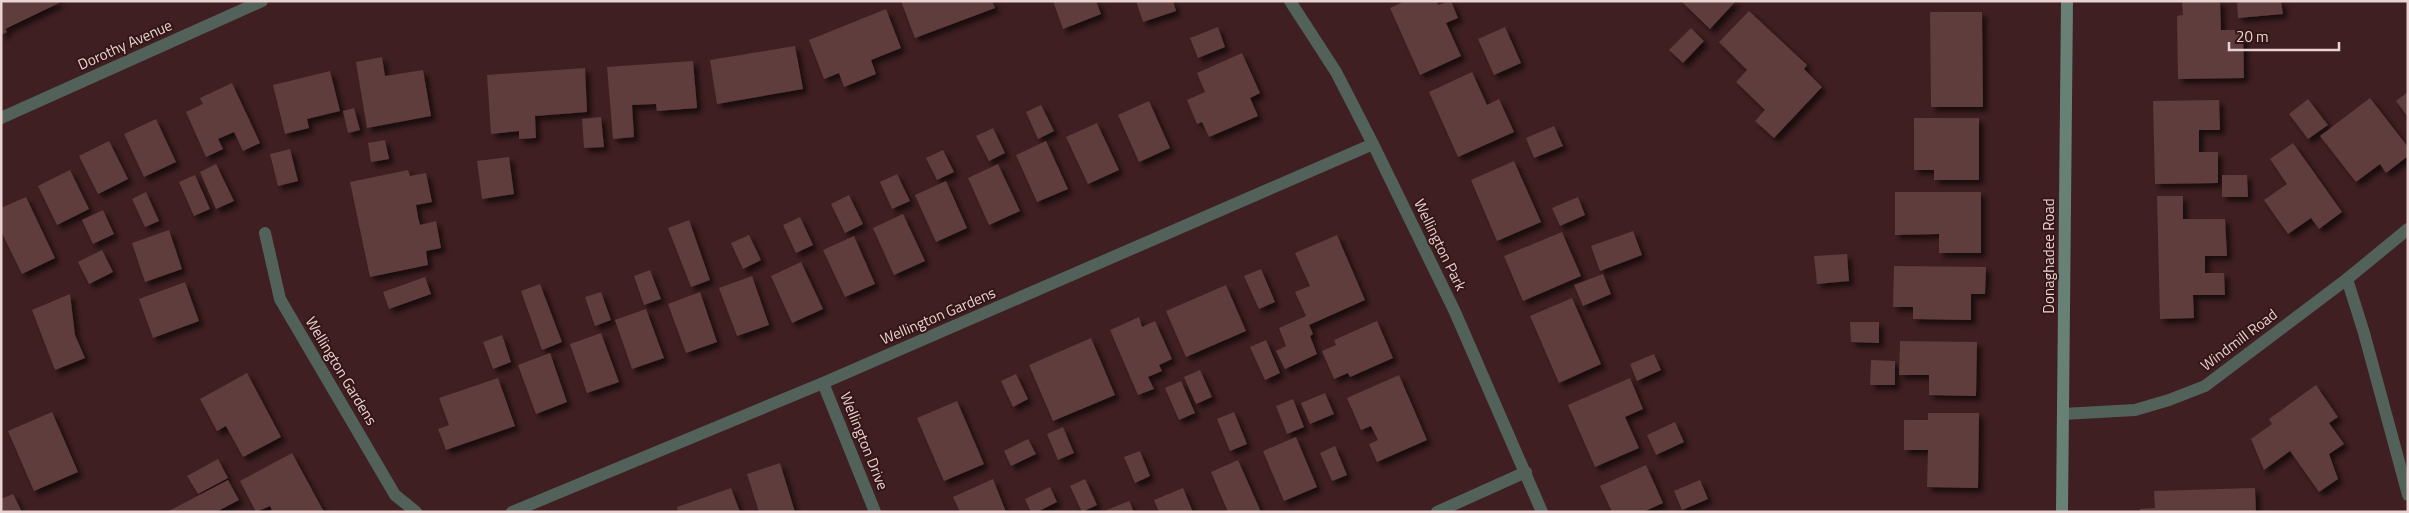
<svg xmlns="http://www.w3.org/2000/svg" width="2409" height="513" font-family="'Titillium Web',sans-serif">
<style>
.building{fill:#5f3c3c;filter:url(#shadow)}
.lines{fill:none;stroke-linecap:round;stroke-linejoin:round}
.minor{stroke:#52625b;stroke-width:12}
.tertiary{stroke:#52625b;stroke-width:12}
.secondary{stroke:#678176;stroke-width:12}
.labels{text-anchor:middle;stroke-width:4;stroke-linejoin:round;paint-order:stroke}
.street-label{font-size:15px;fill:#e9d3d3;stroke:#351617}
</style>
<defs>
<filter id="shadow"><feDropShadow dx="4.5" dy="4.5" stdDeviation="2.5" flood-color="#0009"/></filter>
</defs>
<rect width="100%" height="100%" fill="#3f1f21"/>
<path class="building" d="M1,1H58L59,3L5,29L7,32L1,35Z
M901,1H992L995,8L915,38Z
M1053,1H1096L1101,14L1063,29Z
M1136,1H1173L1176,11L1143,22Z
M1405,1H1437L1438,5L1451,1L1458,18L1446,23L1461,56L1420,75L1390,8Z
M1681,1H1736L1710,29Z
M2182,1H2220L2221,30H2243L2244,78L2178,79L2177,16L2183,15Z
M2237,1H2281L2283,14L2238,18Z
M886,9L901,48L871,60L876,74L844,87L839,73L824,79L809,40Z
M1749,11L1807,65L1804,69L1822,87L1774,138L1755,121L1765,110L1736,82L1747,70L1719,42Z
M1930,12H1982L1983,107H1931Z
M1218,27L1225,47L1198,58L1190,38Z
M1505,27L1521,63L1494,75L1478,39Z
M1691,28L1704,41L1683,63L1669,50Z
M795,46L803,89L717,104L710,60Z
M1242,53L1260,93L1250,98L1258,116L1209,137L1202,122L1197,124L1187,100L1205,92L1197,73Z
M382,57L385,76L423,70L431,116L367,128L356,62Z
M693,61L697,108L657,111L656,104L632,105L634,137L613,139L607,67Z
M585,68L587,112L535,116L536,138L519,139V131L491,134L487,75Z
M330,71L340,111L307,119L309,128L285,134L273,85Z
M1472,72L1487,105L1499,99L1514,132L1458,157L1429,92Z
M232,83L260,143L243,151L234,132L218,139L223,149L206,157L186,112L203,104L200,98Z
M2408,92V117L2396,101Z
M2370,98L2408,147V156L2386,173L2380,164L2356,182L2320,136Z
M2308,99L2328,125L2308,139L2289,114Z
M2219,100L2220,130H2199V152H2218V183L2155,184L2153,101Z
M1149,101L1170,148L1139,162L1118,115Z
M1041,105L1054,131L1038,139L1026,112Z
M354,108L360,130L348,133L343,111Z
M601,117L604,147L584,148L582,119Z
M1914,118H1979V180H1934V170H1914Z
M156,119L176,162L144,177L124,134Z
M1097,123L1119,170L1088,184L1066,137Z
M1554,126L1563,146L1534,158L1526,138Z
M993,128L1005,153L989,161L976,136Z
M385,140L389,159L371,162L368,143Z
M109,141L128,179L98,194L79,156Z
M1046,141L1068,189L1037,202L1016,155Z
M2293,143L2342,212L2319,229L2311,218L2288,234L2264,200L2287,184L2270,159Z
M290,149L298,181L278,186L270,154Z
M943,150L954,172L937,180L926,158Z
M509,157L514,194L482,199L477,161Z
M1514,161L1541,222L1497,241L1471,180Z
M216,164L234,201L216,209L200,172Z
M998,164L1020,211L989,225L968,178Z
M70,170L89,209L57,225L38,186Z
M408,170L410,176L426,173L432,202L416,205L418,217L420,225L436,221L441,248L426,251L428,265L370,277L350,182Z
M897,174L910,201L892,209L880,182Z
M195,175L210,209L194,216L179,182Z
M2222,175H2247L2248,197H2222Z
M946,181L967,228L936,242L915,195Z
M146,192L159,221L145,227L132,199Z
M1895,192H1981V253H1939V234L1895,235Z
M849,195L863,224L845,233L831,204Z
M2157,196H2183V219H2225L2227,256H2205V273H2224L2225,295H2193L2194,318L2160,319Z
M26,197L55,258L22,274L1,231V208Z
M1578,197L1585,215L1560,226L1552,208Z
M103,210L114,234L93,244L82,220Z
M903,214L925,261L894,275L873,228Z
M800,217L813,245L796,253L783,225Z
M689,220L710,280L691,287L668,228Z
M169,230L182,269L145,282L132,243Z
M1633,231L1642,255L1600,271L1591,246Z
M1562,232L1581,276L1523,301L1504,256Z
M749,235L761,260L743,269L731,243Z
M1337,235L1365,300L1309,325L1313,334L1310,336L1317,354L1285,369L1276,351L1286,346L1279,328L1306,316L1295,292L1310,286L1295,253Z
M854,236L875,284L845,297L823,250Z
M102,250L113,272L89,284L78,262Z
M1847,254L1849,281L1817,284L1814,256Z
M801,262L823,309L792,323L771,276Z
M1894,266L1986,267L1985,294H1971V320L1913,319V307H1893Z
M1261,269L1275,302L1259,309L1244,276Z
M650,270L661,299L644,305L634,276Z
M1603,274L1611,294L1583,306L1574,285Z
M752,276L769,325L737,336L719,288Z
M425,277L431,294L389,309L383,292Z
M185,282L199,321L153,338L139,299Z
M540,284L562,342L542,350L521,291Z
M1226,285L1246,331L1186,357L1166,311Z
M601,292L611,320L595,326L585,297Z
M700,292L717,342L686,353L668,304Z
M70,294L75,335L85,358L55,370L32,310Z
M1572,298L1601,364L1559,383L1530,316Z
M646,309L664,358L632,369L615,320Z
M1139,317L1142,327L1155,321L1172,359L1159,365L1162,371L1148,377L1154,389L1138,395L1110,330Z
M1377,321L1393,358L1350,377L1348,373L1334,379L1322,351L1336,345L1334,340Z
M1850,322H1879V343L1851,342Z
M601,333L619,382L587,393L570,344Z
M502,335L511,362L493,369L483,342Z
M1091,338L1115,395L1053,421L1029,365Z
M1266,340L1280,373L1265,380L1250,347Z
M1900,341L1977,342L1976,396L1929,395V375H1899Z
M550,353L567,402L536,414L518,365Z
M1654,354L1661,370L1637,381L1630,364Z
M1871,360L1895,361V385H1870Z
M1200,370L1212,397L1196,404L1184,377Z
M247,373L281,437L243,457L226,426L217,431L200,399Z
M1016,374L1028,399L1013,407L1001,381Z
M1399,375L1427,440L1377,462L1369,444L1378,440L1371,426L1361,430L1347,398Z
M498,378L515,426L446,450L438,429L449,425L439,398Z
M1630,378L1643,409L1625,417L1639,448L1595,467L1568,405Z
M1181,381L1195,413L1179,420L1165,388Z
M2316,385L2338,417L2329,423L2344,444L2329,454L2338,479L2319,492L2290,451L2264,470L2251,439L2272,424L2269,419Z
M1325,393L1334,414L1310,424L1301,403Z
M1293,399L1304,427L1287,434L1276,406Z
M957,401L984,464L944,481L917,418Z
M52,412L78,472L34,491L8,431Z
M1234,412L1247,444L1230,451L1217,419Z
M1928,413H1979L1978,488L1927,487L1928,450H1904V420H1928Z
M1675,422L1684,442L1656,455L1647,435Z
M1063,427L1074,453L1058,460L1047,434Z
M1296,437L1317,487L1284,501L1263,451Z
M1028,439L1036,454L1011,466L1004,451Z
M1335,446L1347,475L1332,481L1320,453Z
M1140,451L1150,476L1135,483L1124,457Z
M292,453L324,512H268L272,510L270,506L256,512L240,481Z
M218,459L228,478L198,494L187,476Z
M1238,460L1261,512H1228L1211,472Z
M780,463L795,512H759L747,474Z
M1646,465L1663,503L1643,512H1612L1600,486Z
M993,479L1006,512H960L953,497Z
M1085,479L1097,505L1082,512L1070,486Z
M228,480L239,500L216,512H167Z
M1700,480L1708,499L1682,510L1674,491Z
M1050,487L1057,502L1037,512H1031L1025,499Z
M731,488L740,512H678L677,507Z
M1183,488L1193,512H1159L1154,500Z
M2255,488L2256,512H2140V509L2155,508L2154,491Z
M13,494L22,512H1V499Z
M1129,501L1134,512H1102Z"/>
<g class="lines">
<path class="minor" d="M1290,1L1336,72L1373,144L1455,312L1542,512
M1,118L262,1
M265,233L280,299L395,495L416,512
M2347,279L2364,333L2408,495
M823,383L875,512
M512,512L823,383L1373,144
M1437,512L1526,472"/>
<path class="tertiary" d="M2063,414L2135,410L2169,400L2205,386L2347,279L2408,229"/>
<path class="secondary" d="M2062,512L2067,1"/>
</g>
<g class="labels">
<g class="street-label">
<text transform="translate(125 45) rotate(-24)" y="5">Dorothy Avenue</text>
<text transform="translate(1440 245) rotate(64)" y="5">Wellington Park</text>
<text transform="translate(2049 256) rotate(-90)" y="5">Donaghadee Road</text>
<text transform="translate(938 316) rotate(-23)" y="5">Wellington Gardens</text>
<text transform="translate(2239 340) rotate(-37)" y="5">Windmill Road</text>
<text transform="translate(341 371) rotate(59)" y="5">Wellington Gardens</text>
<text transform="translate(864 441) rotate(68)" y="5">Wellington Drive</text>
</g>
</g>
<rect width="2409" height="513" fill="none" stroke="#e9d3d3" stroke-width="5"/>
<path d="M2229 42v8h110v-8" fill="none" stroke="#e9d3d3" stroke-width="2.5"/>
<text x="2236" y="42" font-size="15" fill="#e9d3d3" stroke="#351617" stroke-width="4" paint-order="stroke">20 m</text>
</svg>
